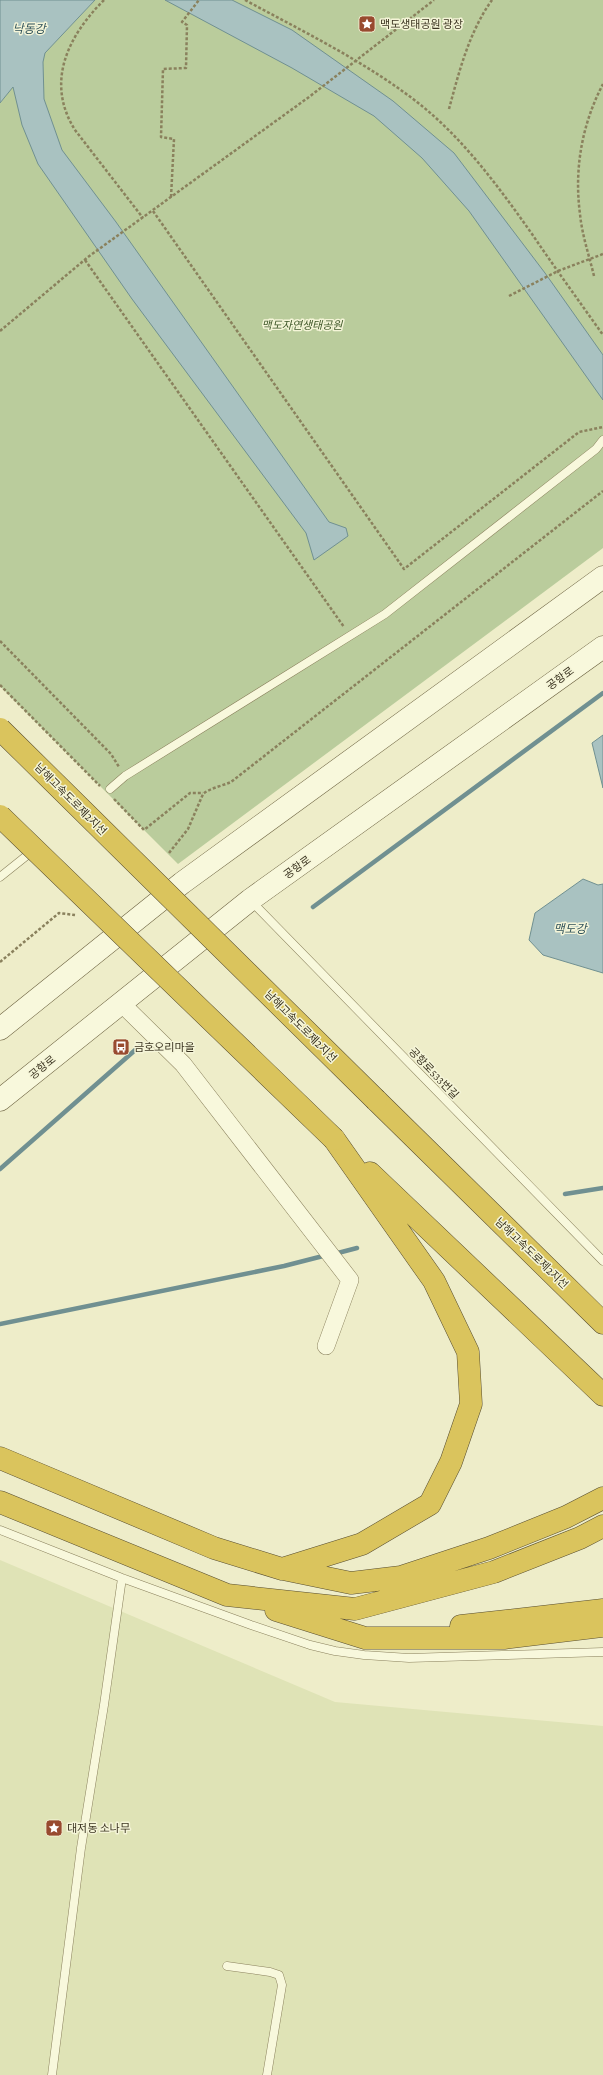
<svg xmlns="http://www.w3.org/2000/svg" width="603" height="2075" font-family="'Crimson Pro','Noto Sans KR',serif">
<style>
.farmland{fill:#dfe3b6}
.green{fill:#bacc9c}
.water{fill:#a9c2c1;stroke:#709091}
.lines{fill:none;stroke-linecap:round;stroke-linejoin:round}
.stream{stroke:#709091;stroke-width:4.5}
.service-casing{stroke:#8a815d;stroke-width:9}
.minor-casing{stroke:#8a815d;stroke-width:18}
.secondary-casing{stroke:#6c6240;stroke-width:23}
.motorway-casing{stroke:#584e31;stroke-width:23}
.path{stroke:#8a815d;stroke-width:2.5;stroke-dasharray:3 2;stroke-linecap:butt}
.service{stroke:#f8f8dc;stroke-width:8}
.minor{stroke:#f8f8dc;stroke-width:17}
.secondary{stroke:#f8f8dc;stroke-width:22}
.motorway{stroke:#dac45d;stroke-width:22}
.motorway-bridge-casing{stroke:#584e31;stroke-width:23;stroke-linecap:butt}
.motorway-bridge{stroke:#dac45d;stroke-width:22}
.labels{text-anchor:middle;stroke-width:3;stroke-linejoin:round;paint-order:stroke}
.poi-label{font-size:11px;fill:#3b3421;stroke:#f5f5d8;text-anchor:start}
.park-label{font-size:11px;font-style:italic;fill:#3e5728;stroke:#f5f5d8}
.street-label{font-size:11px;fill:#3b3421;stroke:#f5f5d8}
.water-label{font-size:12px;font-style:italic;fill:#30525a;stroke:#f5f5d8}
</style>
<rect width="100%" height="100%" fill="#eeedc9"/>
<path class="farmland" d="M0,1560L335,1702L603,1726V2075H0Z"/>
<path class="green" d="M95,0H603V548L178,864L0,686V103L13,86Z"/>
<path class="water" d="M0,0H95L45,53L43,62L44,99L62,150L116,222L329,522L346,528L348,536L314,560L306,533L132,299L38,164L22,125L13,87L0,103Z
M165,0H232L292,30L393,101L454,153L545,273L603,355V400L469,211L422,158L374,116L292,68Z
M603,735V788L592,743Z
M583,879L598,885L603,884V973L543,955L529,940L535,913Z"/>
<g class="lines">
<path class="stream" d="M313,907L603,693
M0,1169L142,1044
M565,1194L603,1188
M334,1254L357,1248
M0,1324L284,1266L327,1255"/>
<g class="service-casing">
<path id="service" d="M110,789L125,776L385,614L596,449L603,440
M0,877L30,853
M251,901L603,1261
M0,1530L122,1578L251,1625L310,1645L335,1651L364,1655L409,1658L603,1652
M227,1966L270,1972L279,1975L282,1985L267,2075
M52,2075L81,1848L104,1705L122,1578"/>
</g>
<g class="minor-casing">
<path id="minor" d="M121,1003L183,1064L350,1280L326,1346"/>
</g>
<g class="secondary-casing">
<path id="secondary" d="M0,1029L182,883L603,577
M0,1100L250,900L603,647"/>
</g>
<g class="motorway-casing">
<path id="motorway" d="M376,1100L603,1323
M370,1173L603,1395
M0,1458L214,1548L282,1569L362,1544L430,1504L451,1462L471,1404L468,1352L434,1281L334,1139
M0,1502L227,1595L355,1609L494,1572L580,1538L603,1526
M283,1569L351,1583L401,1577L489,1548L566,1517L603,1498
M276,1610L365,1638H504L603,1626
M461,1626L603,1610"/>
</g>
<path class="path" d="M104,0C68,36 45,82 75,130L143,218
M245,0C304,32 364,61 417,102C463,138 498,186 532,234C555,268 579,301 603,335
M449,109C459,72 469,32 492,0
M171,197L174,139L161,137L163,69L186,68L187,25L182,22L199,0
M153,211L404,569L579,432L603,427
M85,260L344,627
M594,276C589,255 582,235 580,214C574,169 582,124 603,84
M509,296L558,271L603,254
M0,331L88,257L309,97L434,0
M0,641L111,754L119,767
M0,685L100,786
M114,799L144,830L190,793H203
M169,853L188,829L203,794C210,788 222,786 231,782L603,491
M0,962L59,913L75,915"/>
<use href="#service" class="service"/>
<use href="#minor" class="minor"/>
<use href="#secondary" class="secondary"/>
<use href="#motorway" class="motorway"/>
<g class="motorway-bridge-casing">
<path id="motorway-bridge" d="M0,729L376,1100
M0,816L334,1139"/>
</g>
<use href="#motorway-bridge" class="motorway-bridge"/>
</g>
<defs>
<g id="sight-square" transform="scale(0.9)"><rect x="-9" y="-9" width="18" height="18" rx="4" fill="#984a2f" stroke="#f5f5d8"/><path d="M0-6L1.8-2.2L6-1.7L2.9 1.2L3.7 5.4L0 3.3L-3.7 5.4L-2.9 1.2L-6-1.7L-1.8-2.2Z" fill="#fff"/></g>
<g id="bus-square" transform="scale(0.9)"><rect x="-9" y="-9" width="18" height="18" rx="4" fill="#984a2f" stroke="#f5f5d8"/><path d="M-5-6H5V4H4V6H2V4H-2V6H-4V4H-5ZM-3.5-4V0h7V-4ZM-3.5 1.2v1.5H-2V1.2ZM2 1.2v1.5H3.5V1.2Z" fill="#fff"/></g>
</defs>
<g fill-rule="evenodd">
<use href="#sight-square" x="367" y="24"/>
<use href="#bus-square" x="121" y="1047"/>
<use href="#sight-square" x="54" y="1828"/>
</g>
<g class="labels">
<g class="poi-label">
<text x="380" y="28">맥도생태공원 광장</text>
<text x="134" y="1051">금호오리마을</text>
<text x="67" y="1832">대저동 소나무</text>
</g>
<g class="park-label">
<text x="302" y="329">맥도자연생태공원</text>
</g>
<g class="street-label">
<text transform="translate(560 678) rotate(-36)" y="4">공항로</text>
<text transform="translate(71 799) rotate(45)" y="4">남해고속도로제2지선</text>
<text transform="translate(297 867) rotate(-36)" y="4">공항로</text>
<text transform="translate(301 1026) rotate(45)" y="4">남해고속도로제2지선</text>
<text transform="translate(42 1067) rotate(-39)" y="4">공항로</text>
<text transform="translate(434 1073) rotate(46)" y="4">공항로533번길</text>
<text transform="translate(532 1253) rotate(44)" y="4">남해고속도로제2지선</text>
</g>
<g class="water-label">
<text x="29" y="33">낙동강</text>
<text x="570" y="933">맥도강</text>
</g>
</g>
</svg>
